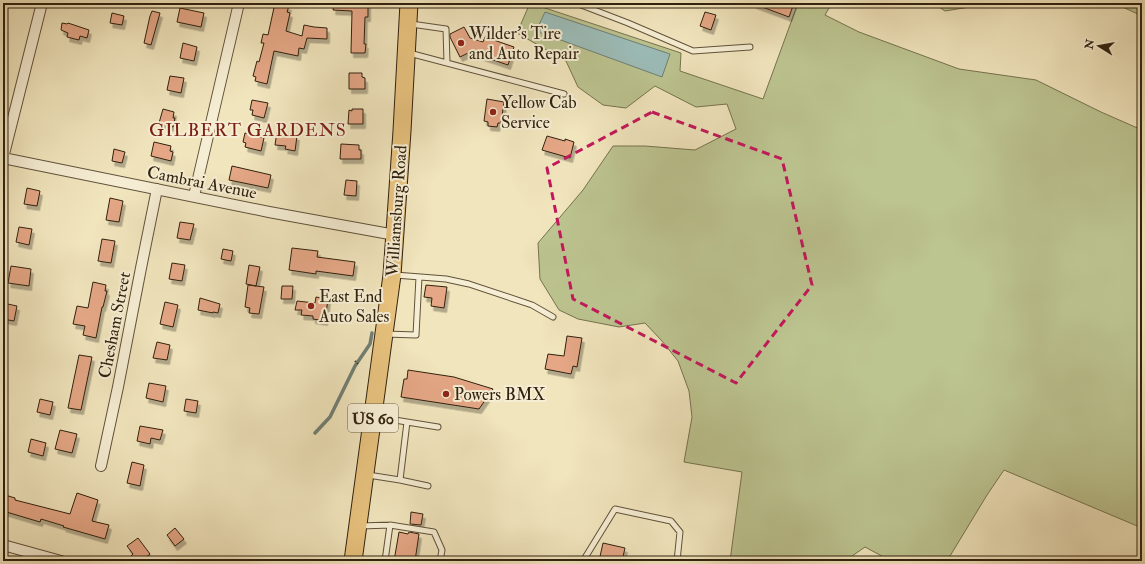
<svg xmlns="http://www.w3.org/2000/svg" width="1145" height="564" font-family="'IM FELL Double Pica',serif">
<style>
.green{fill:#bcc490;stroke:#76724f}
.water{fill:#9cbdb9;stroke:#717f75}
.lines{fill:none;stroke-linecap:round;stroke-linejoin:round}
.stream{stroke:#717f75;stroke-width:3.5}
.building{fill:#e5a786;stroke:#30210e;filter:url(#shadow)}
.service-casing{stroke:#60523a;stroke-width:7}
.minor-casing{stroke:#60523a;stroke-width:12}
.primary-casing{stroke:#30210e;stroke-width:19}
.path{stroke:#30210e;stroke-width:2;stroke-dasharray:1 2;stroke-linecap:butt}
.service{stroke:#f6eed4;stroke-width:5}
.minor{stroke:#f6eed4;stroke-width:10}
.primary{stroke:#e8c27e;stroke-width:17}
.marked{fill:none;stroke:#c2185b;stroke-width:3;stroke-dasharray:8 5;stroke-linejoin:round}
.poi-dot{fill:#8f2418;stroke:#f6eed4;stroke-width:1.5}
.labels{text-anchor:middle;stroke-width:4;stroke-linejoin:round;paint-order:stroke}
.shield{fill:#f6eed4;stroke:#6b5e49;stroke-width:1}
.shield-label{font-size:16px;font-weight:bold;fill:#30210e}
.poi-label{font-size:17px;fill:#30210e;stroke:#f6eed4;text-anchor:start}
.street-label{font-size:17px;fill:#30210e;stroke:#f6eed4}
.neighbourhood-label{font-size:18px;letter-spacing:1px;fill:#7a1f14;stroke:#f6eed4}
</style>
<defs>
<filter id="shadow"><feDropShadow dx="2.5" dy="4.5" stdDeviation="0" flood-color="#0004"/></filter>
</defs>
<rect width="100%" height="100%" fill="#f1e5bd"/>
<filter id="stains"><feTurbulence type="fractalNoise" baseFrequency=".005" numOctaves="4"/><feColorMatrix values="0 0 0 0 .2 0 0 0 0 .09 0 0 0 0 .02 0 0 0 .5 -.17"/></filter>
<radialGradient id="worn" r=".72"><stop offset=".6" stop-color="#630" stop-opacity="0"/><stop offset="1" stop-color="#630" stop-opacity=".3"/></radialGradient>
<path class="green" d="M530,3L681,53L680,71L763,99L798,3H832L825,15L859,32L959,69L1036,80L1101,112L1142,130V528L1004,470L987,495L947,561H891L865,547L845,561H730L742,472L684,462L692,417L689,391L678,361L662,341L645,323L619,327L578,319L559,310L540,279L538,243L583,190L613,146H645L695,150L736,129L727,104L696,107L655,86L626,108L603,105L578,87L566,61L517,33Z
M933,3H995L945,11Z
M1114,3H1142V16Z"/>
<path class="water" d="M545,12L670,54L662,77L536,31Z"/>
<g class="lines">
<path class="stream" d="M315,433L330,417L355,366L370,344L372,333"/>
</g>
<path class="building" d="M275,3L289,6L287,12L290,13L286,31L302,36L304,25L314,27L327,28V39L307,38L304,49L299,48L298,56L274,51L267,84L255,81L256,77L253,76L257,61L259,62L264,43H261L263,34L268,35Z
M334,3H368V17H365L364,44H366L365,53H351L352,11L333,10Z
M754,3H794L789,17L754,4Z
M180,8L204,13L201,27L177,22Z
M152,11L160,13L151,45L144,43L150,16Z
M705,12L716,15L711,30L700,26Z
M112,13L124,16L122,25L110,23Z
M62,23L67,24L68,23L89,30L87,38L80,36L79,40L67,37L68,33L61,30Z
M464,27L470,38L483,42L485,37L514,47L508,65L470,52L460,57L450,37V34Z
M183,43L197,47L194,61L180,58Z
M349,73H362V77L365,78V89H349Z
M170,76L184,78L181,93L167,90Z
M487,99L504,102L501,123H498L497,127L488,126V122L484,121Z
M252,100L268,103L264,118L252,115L253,110H250Z
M163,109L174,112L173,118H175L173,127L159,123Z
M352,109H363V124H348L349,110L352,111Z
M277,132L297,136L295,151L285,149L286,146L275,145Z
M245,133L264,138L261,151L245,147L246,143L243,142Z
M547,136L565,141V139L574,142L570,158L542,150Z
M154,142L171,146L170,151L173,152L171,161L151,156Z
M341,144L359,145V150H361V159H340Z
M114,149L125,152L122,163L112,161Z
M232,166L271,175L268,188L229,180Z
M346,180L357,181L356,196L344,195Z
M27,188L40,191L37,206L24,204Z
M110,198L123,201L119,222L106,220Z
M180,222L194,224L190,240L177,238Z
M19,227L32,229L29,245L16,242Z
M102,239L115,241L111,263L98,261Z
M292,248L318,251L317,257L355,262L353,276L316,271V274L289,270Z
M223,249L233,251L231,261L221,259Z
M172,263L185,265L182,281L169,279Z
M249,265L260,267L256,286L246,284Z
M11,266L31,269L29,286L8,283Z
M93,282L106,285L105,291H107L103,307H102L96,338L83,335L85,326L73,324L77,306L88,308Z
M248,285L264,287L259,314L249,313L250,308L245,307Z
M426,285L447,287L444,308L431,306L432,298L424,297Z
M282,286H293L292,299H281Z
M316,297L328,299L325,321L313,319V316L301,315L302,310H295L297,301L315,303Z
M200,298L220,304L218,313L213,312V313L198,310Z
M165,302L178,305L173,327L160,324Z
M3,303L17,306L14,321L3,319Z
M567,336L582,338L577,367L573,366L571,374L545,369L548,354L564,356Z
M157,342L170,345L167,360L153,358Z
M79,355L92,357L81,410L68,408Z
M408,370L454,377L493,389L479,409L401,397L404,379H407Z
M149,383L166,386L163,402L146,398Z
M40,399L53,402L50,415L37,412Z
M186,399L198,401L196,413L184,411Z
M140,426L163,430L160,440L151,438L150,444L137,441Z
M60,430L77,434L72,453L55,449Z
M31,439L46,443L43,456L28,452Z
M132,462L144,465L140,486L127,483Z
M77,493L98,500L92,521L109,525L105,539L63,527L64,526L41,519L40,522L3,511V496H5V495L15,498V500L70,514Z
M411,512L423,514L421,525L410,524Z
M175,528L184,539L175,546L167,535Z
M399,532L408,534L409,532L419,534L415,561H394Z
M138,538L150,554L141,561H136L131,556L133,554L127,546Z
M603,543L625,548L622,561H599Z"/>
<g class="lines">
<g class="service-casing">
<path id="service" d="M576,3L628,23L693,51L750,47
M411,24L446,29L447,63
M409,53L564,94
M395,275L446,279L469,284L532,305L553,317
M385,334L416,335L419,277
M376,417L438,427
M368,475L400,480L428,486
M400,480L407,422
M361,526L390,525L434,532L442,550L440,561
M385,561L390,525
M583,561L615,509L671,521L680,532L677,561"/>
</g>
<g class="minor-casing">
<path id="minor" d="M3,158L269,212L395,235
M3,158L42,3
M194,196L239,3
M101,466L118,387L141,268L157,189
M3,545L61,561"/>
</g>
<g class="primary-casing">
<path id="primary" d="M353,561L392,275L402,131L409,3"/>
</g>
<path class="path" d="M355,361L358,364"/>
<use href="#service" class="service"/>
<use href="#minor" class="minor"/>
<use href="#primary" class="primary"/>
</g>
<path class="marked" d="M652,112L782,159L812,285L736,383L573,299L547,168Z"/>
<g class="poi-dot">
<circle cx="461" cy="43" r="4"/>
<circle cx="493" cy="112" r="4"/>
<circle cx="311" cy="306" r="4"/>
<circle cx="446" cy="394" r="4"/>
</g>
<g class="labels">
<rect class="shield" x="348" y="404" width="50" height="28" rx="3"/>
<g class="shield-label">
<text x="373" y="424">US 60</text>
</g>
<g class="poi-label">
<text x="469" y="39">Wilder's Tire<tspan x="469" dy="20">and Auto Repair</tspan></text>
<text x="501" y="108">Yellow Cab<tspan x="501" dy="20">Service</tspan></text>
<text x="319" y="302">East End<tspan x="319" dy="20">Auto Sales</tspan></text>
<text x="454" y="400">Powers BMX</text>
</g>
<g class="street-label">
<text transform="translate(202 182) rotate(11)" y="6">Cambrai Avenue</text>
<text transform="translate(396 211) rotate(-86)" y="6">Williamsburg Road</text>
<text transform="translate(114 325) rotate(-79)" y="6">Chesham Street</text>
</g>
<g class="neighbourhood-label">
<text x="248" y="136">GILBERT GARDENS</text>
</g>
</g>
<rect width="1145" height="564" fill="none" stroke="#f1e5bd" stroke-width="16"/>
<rect x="4" y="4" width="1137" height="556" fill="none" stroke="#30210e" stroke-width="2"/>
<rect x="8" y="8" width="1129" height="548" fill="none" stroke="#30210e"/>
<g transform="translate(1099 46) rotate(281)" stroke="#f6eed4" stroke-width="3" paint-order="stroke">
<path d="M0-3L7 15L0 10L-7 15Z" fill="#30210e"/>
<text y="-6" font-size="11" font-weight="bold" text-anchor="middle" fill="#30210e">N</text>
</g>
<rect width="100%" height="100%" filter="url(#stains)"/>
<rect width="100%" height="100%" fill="url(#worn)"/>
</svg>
